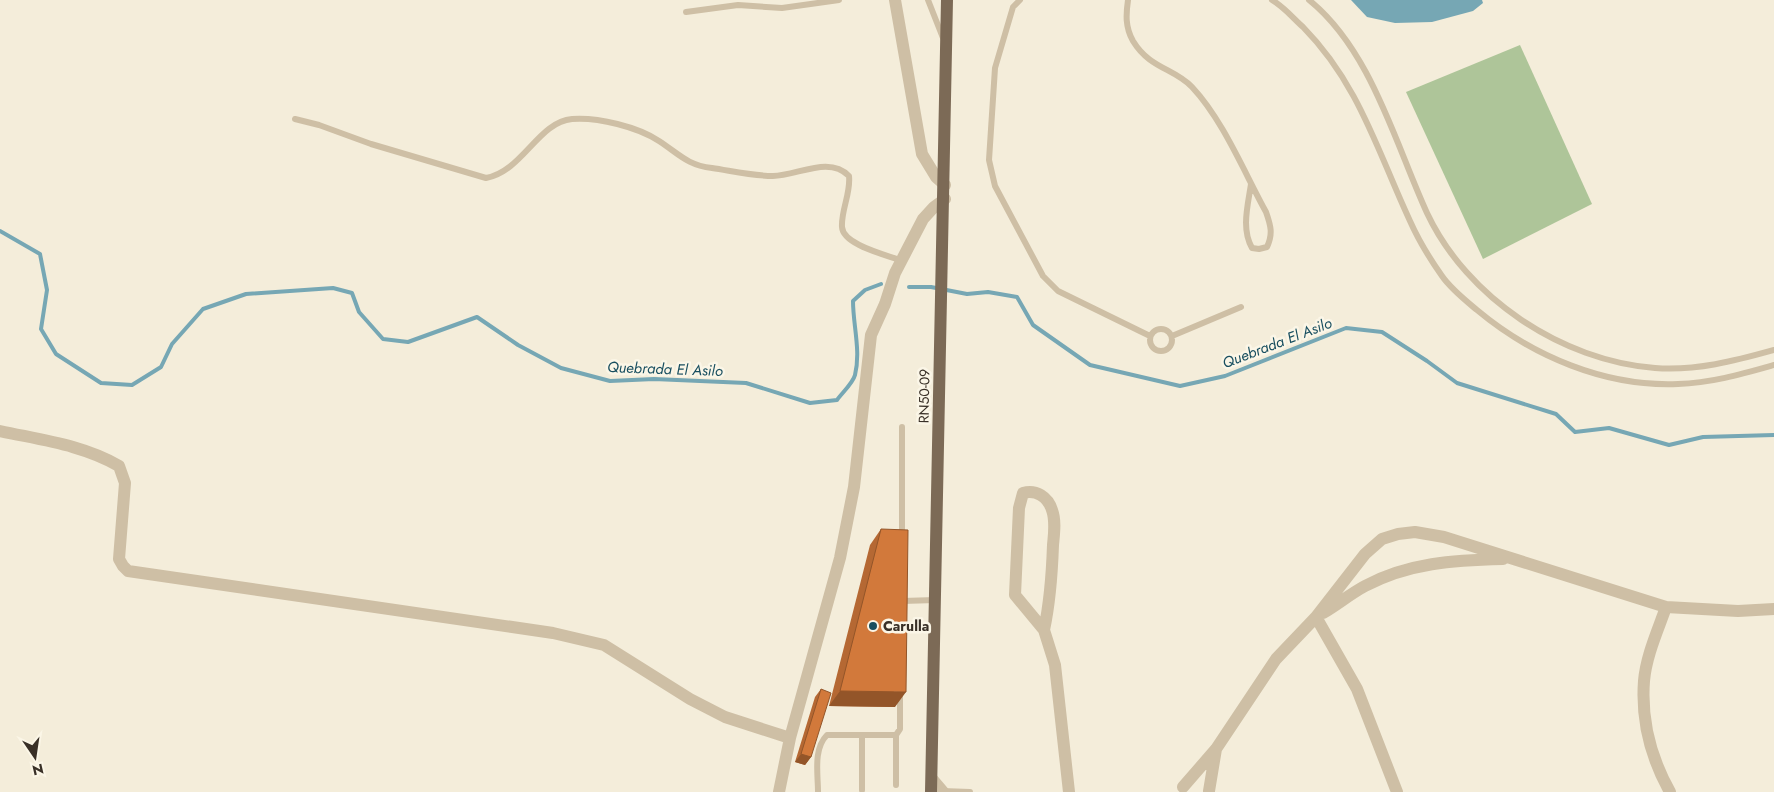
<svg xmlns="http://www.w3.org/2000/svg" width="1774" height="792" font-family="Jost,sans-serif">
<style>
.green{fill:#aec599}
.water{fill:#76a7b4}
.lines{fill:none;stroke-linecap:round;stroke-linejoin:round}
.stream{stroke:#76a7b4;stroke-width:4}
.lane{stroke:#cebfa5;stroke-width:6}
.street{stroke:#cebfa5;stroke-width:12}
.primary{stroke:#7c6a56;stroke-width:12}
.wall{fill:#b56833}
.shaded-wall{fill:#935529}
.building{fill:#d2793b;stroke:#935529}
.poi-dot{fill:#184e5f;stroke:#fbf6e7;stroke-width:2}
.labels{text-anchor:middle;stroke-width:5;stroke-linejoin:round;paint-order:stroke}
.street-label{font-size:14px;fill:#393027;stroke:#fbf6e7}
.poi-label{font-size:14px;font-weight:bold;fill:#393027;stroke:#fbf6e7;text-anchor:start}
.water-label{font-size:15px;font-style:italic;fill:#184e5f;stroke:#fbf6e7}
</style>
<rect width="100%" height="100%" fill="#f4edda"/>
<path class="green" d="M1520,45L1592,204L1483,259L1406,92Z"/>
<path class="water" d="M1351,0H1482L1483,3L1473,11L1432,22L1395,23L1367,17Z"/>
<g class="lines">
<path class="stream" d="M0,231L40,254L47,290L41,329L56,354L101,383L132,385L161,367L172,344L203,309L246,294L333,288L352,293L359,312L383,339L408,342L477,317L518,345L561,368L610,381L654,379L746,383L810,403L837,400C842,393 853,383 855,375C861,351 853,325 853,301L865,290L881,284
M909,287H931L967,294L988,292L1017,297L1033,325L1090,365L1180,386L1225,376L1346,328L1382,332L1427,361L1457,383L1556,414L1575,432L1609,428L1669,445L1703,437L1774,435"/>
<path class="lane" d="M928,0L943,38
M1020,0L1013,7L995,68L989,160L995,186L1043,276L1058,291L1150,336
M1128,0C1126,14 1125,27 1133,41C1150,69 1174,68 1192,87C1223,120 1244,172 1266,212C1271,226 1273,234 1267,247L1259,249L1252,248C1241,229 1248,205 1251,184
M1272,0C1284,7 1293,18 1303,27C1359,84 1377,150 1410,221C1418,239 1430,259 1442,276C1451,289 1465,300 1477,310C1532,356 1605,387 1678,384C1711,383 1742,374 1774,365
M1309,0C1371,50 1395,143 1427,213C1467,298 1562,361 1655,368C1696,371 1735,361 1774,350
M686,12L738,5L782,8L839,0
M295,119L319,125L371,144L486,178C523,171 538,122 572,119C598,117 638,127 659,141C679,154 687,165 712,168C732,171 753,176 773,176C797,176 829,155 849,176C851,193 841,210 842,227C843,245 887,255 902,261
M1150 340a11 11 0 1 1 22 0a11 11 0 1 1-22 0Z
M1172,336L1241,307
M902,537V427
M902,603V601L936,600
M896,735V785
M862,736V790
M942,791L970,792
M818,792C818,774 813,749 827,735H896L900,729V693"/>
<path class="street" d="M895,0L922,154L936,177L945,185
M0,431C41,440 83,445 119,466L125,483L119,559L123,566L128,571L553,633L604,645L690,699L725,717L790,738
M1666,607L1738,611L1774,609
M1323,613C1337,605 1350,594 1365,586C1408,563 1454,560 1503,559
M1316,617L1357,689L1397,792
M1044,630C1050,602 1052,574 1053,545C1054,534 1056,521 1052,510C1048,497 1036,489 1023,493L1019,508L1015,595L1044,630L1055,665L1069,792
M932,779L943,792
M1183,787L1216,749L1276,659L1316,617L1365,554L1382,539L1398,534L1415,532L1444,537L1666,607C1658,630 1646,656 1644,681C1641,721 1651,758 1670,792
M1209,791L1216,749
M779,792L790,738L840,558L854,487L871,335L885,304L895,273L923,219L934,207L945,199"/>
<path class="primary" d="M931,792L947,0"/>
</g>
<path class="wall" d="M881,529L895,707L829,706L870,545Z
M821,689L811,757L805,765L795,762L815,697Z"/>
<path class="shaded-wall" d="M840,691L906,692L895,707L829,706Z
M801,754L811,757L805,765L795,762Z"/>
<path class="building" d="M881,529L908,530L906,692L840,691Z
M821,689L831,693L811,757L801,754Z"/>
<circle class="poi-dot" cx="873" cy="626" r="5"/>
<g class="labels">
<g class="street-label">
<text transform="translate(924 396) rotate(-89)" y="5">RN50-09</text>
</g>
<g class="poi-label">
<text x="883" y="631">Carulla</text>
</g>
<g class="water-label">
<text transform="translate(1277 343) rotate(-21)" y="5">Quebrada El Asilo</text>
<text transform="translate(665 369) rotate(2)" y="5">Quebrada El Asilo</text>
</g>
</g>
<g transform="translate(35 757) rotate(167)" stroke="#fbf6e7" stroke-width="4" paint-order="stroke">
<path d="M0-4L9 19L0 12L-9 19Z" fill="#393027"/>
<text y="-8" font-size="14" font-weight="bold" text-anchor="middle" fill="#393027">N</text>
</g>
</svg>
